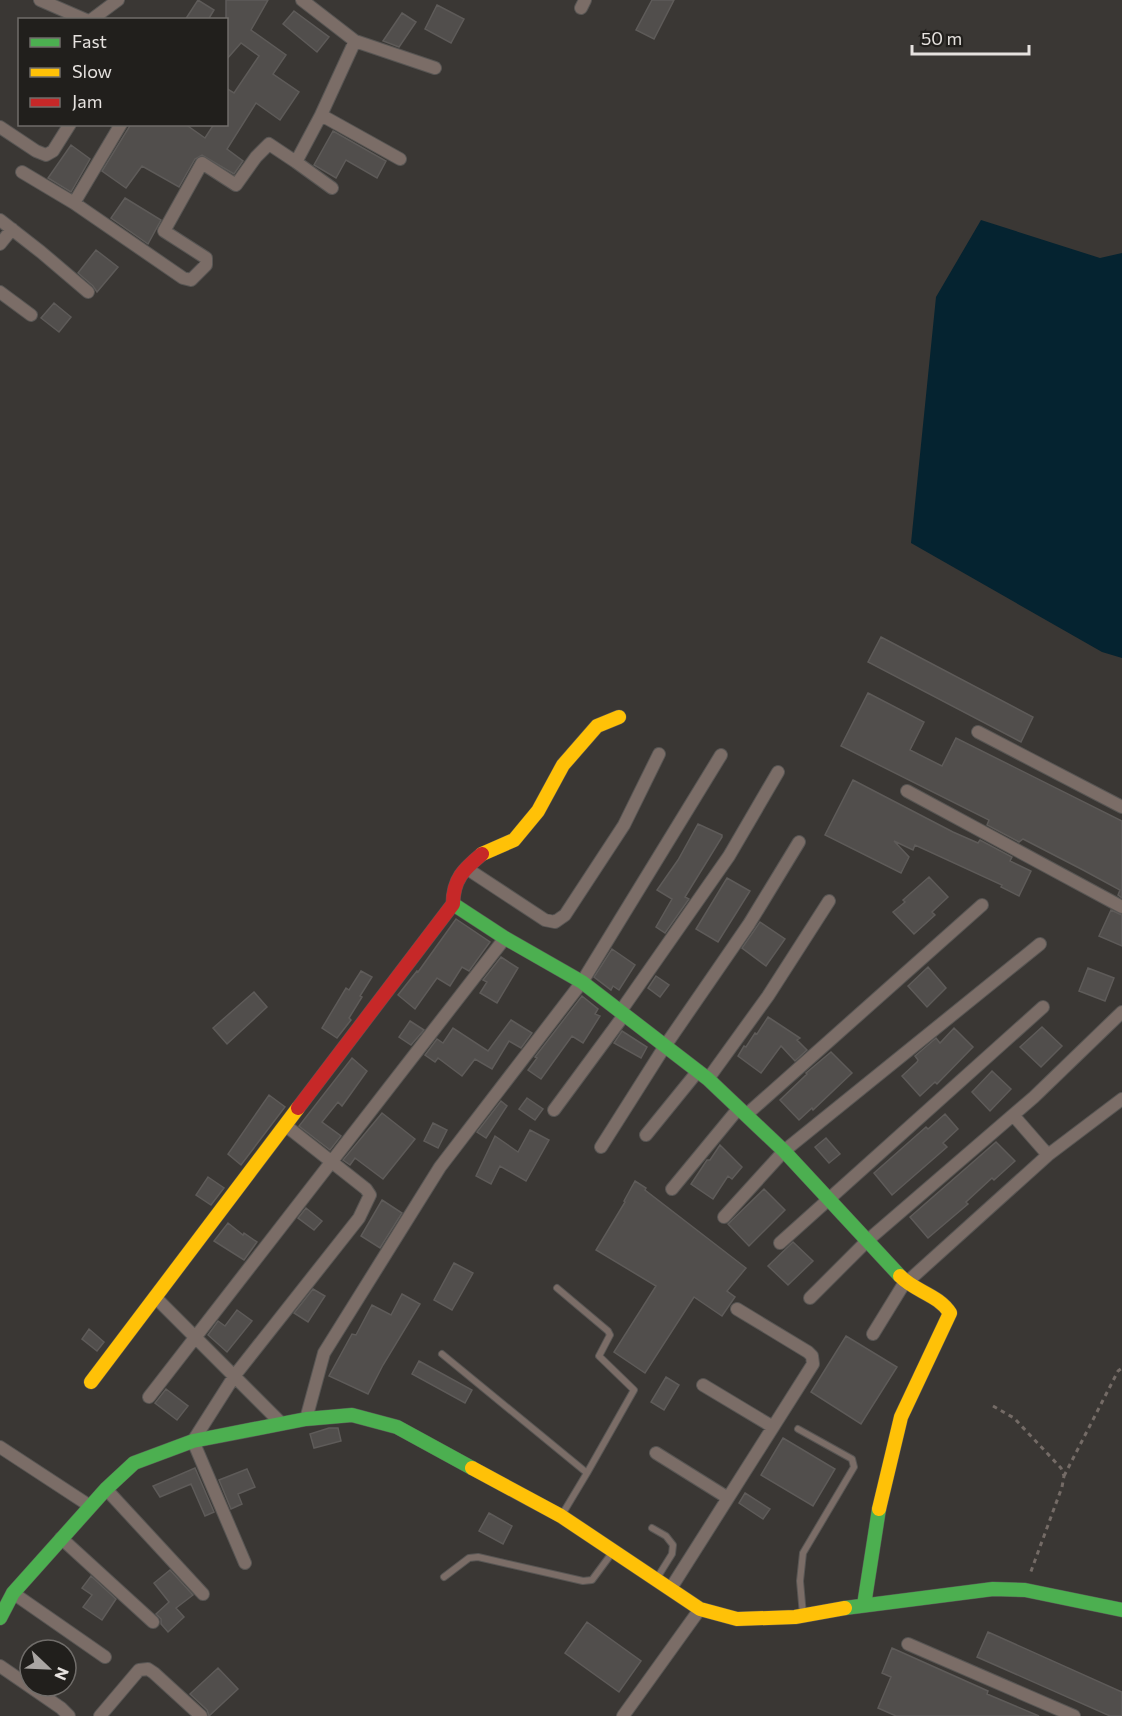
<svg xmlns="http://www.w3.org/2000/svg" width="1122" height="1716" font-family="Commissioner,sans-serif">
<style>
.water{fill:#052330}
.building{fill:#514e4c;stroke:#5e5b59;stroke-width:1.5}
.lines{fill:none;stroke-linecap:round;stroke-linejoin:round}
.lane-casing{stroke:#585654;stroke-width:8}
.street-casing{stroke:#585654;stroke-width:14}
.fast-casing{stroke:#585654;stroke-width:15}
.slow-casing{stroke:#585654;stroke-width:15}
.jam-casing{stroke:#585654;stroke-width:15}
.path{stroke:#746b66;stroke-width:3;stroke-dasharray:4.5 4.5;stroke-linecap:butt}
.lane{stroke:#7b6d67;stroke-width:6}
.street{stroke:#7b6d67;stroke-width:12}
.fast{stroke:#4caf50;stroke-width:14}
.slow{stroke:#ffc107;stroke-width:14}
.jam{stroke:#c62828;stroke-width:14}
</style>
<rect width="100%" height="100%" fill="#3a3734"/>
<path class="water" d="M981,220L1100,258L1122,253V658L1102,652L911,543L936,297Z"/>
<path class="building" d="M198,0L214,10L208,20H185Z
M226,0H268L251,30L286,55L273,74L299,92L280,120L256,103L227,149L243,161L234,174L202,155L195,159L179,187L142,166L126,188L102,171L131,124H185L205,138L214,124H226V88L234,93L259,56L241,43L226,60Z
M652,0H674L654,39L636,30Z
M437,5L464,19L451,43L425,29Z
M294,11L329,37L317,52L283,24Z
M402,13L416,22L399,47L383,41Z
M333,131L386,161L377,178L346,160L336,178L314,165Z
M71,145L90,159L71,192L48,178Z
M125,198L161,220L148,244L111,218Z
M96,250L118,267L97,292L93,286L78,273Z
M54,303L71,317L59,332L41,318Z
M881,637L1033,717L1021,742L868,662Z
M868,693L924,722L910,750L942,766L956,738L1122,821V898L1118,895L1120,890L1083,870L1023,839L1019,842L987,825L989,820L841,746Z
M853,780L953,832L978,843L980,840L1012,857L1010,861L1031,871L1019,896L1001,887L1002,885L915,845L913,850L894,841L909,857L901,873L825,835Z
M698,824L722,835V837L685,897L689,899L665,933L656,927L672,899L657,890L678,860Z
M929,877L948,897L932,912L935,915L914,934L893,912L905,902L903,900Z
M727,878L750,891L718,942L696,929Z
M1111,910L1122,915V946L1099,936Z
M456,919L490,942L469,971L462,967L450,986L437,978L415,1009L398,995L417,971L418,972Z
M760,922L785,939L766,966L742,948Z
M612,949L635,965L619,990L613,986L611,990L594,977Z
M501,957L518,968L497,1003L480,993L487,982L483,980Z
M928,967L946,988L927,1007L908,986Z
M1088,968L1114,978L1105,1001L1079,991Z
M361,971L372,977L360,996L362,997L349,1018L351,1020L337,1038L322,1028L346,988L349,990Z
M656,976L669,985L660,997L648,988Z
M254,992L267,1007L227,1044L213,1028Z
M582,996L598,1009L595,1014L600,1016L583,1043L572,1036L541,1079L528,1070L537,1058L535,1057Z
M768,1017L800,1038L797,1040L807,1050L795,1061L781,1046L761,1073L738,1056L744,1046L746,1047L755,1033L757,1034Z
M511,1020L532,1033L521,1048L509,1041L492,1069L475,1059L462,1076L438,1058L435,1062L425,1055L437,1039L443,1043L453,1028L488,1051Z
M410,1021L424,1030L411,1045L399,1037Z
M1042,1027L1062,1046L1041,1067L1020,1047Z
M954,1028L973,1047L937,1084L935,1082L920,1096L902,1076L917,1062L918,1060L915,1056L936,1038L940,1043Z
M622,1031L647,1047L641,1058L614,1043Z
M831,1052L852,1073L813,1110L812,1108L799,1120L780,1100L807,1074L806,1073Z
M352,1058L367,1071L342,1106L338,1102L322,1122L341,1136L330,1150L299,1126Z
M992,1071L1011,1089L990,1111L972,1092Z
M269,1095L285,1107L241,1165L228,1154Z
M527,1098L543,1109L535,1120L519,1109Z
M501,1101L507,1106L486,1138L477,1132Z
M382,1113L415,1139L383,1179L355,1158L350,1165L343,1160Z
M945,1114L958,1129L943,1143L947,1147L892,1195L874,1173L926,1127L928,1129Z
M433,1123L447,1130L438,1148L424,1141Z
M530,1130L549,1140L526,1181L500,1166L491,1184L476,1176L495,1136L518,1152Z
M826,1138L840,1154L829,1163L815,1147Z
M996,1142L1015,1161L994,1180L992,1178L966,1202L968,1204L928,1238L910,1217Z
M720,1145L742,1167L732,1179L728,1176L713,1199L691,1184L707,1160H710Z
M208,1177L224,1188L211,1205L196,1195Z
M635,1181L646,1188L645,1190L746,1268L727,1291L735,1297L722,1316L694,1297L645,1373L614,1352L656,1286L596,1250L625,1202L624,1201Z
M764,1189L785,1210L749,1246L728,1224Z
M382,1200L402,1213L380,1248L361,1236Z
M306,1208L322,1221L314,1230L298,1218Z
M228,1223L243,1235L244,1233L257,1242L244,1260L214,1241Z
M793,1242L813,1261L788,1285L768,1266Z
M454,1263L473,1273L452,1310L434,1300Z
M313,1289L325,1296L308,1322L294,1313Z
M402,1294L420,1304L383,1365L368,1394L329,1376L352,1334L356,1335L372,1305L391,1315Z
M237,1310L252,1321L227,1352L208,1335L218,1321L225,1326Z
M89,1329L104,1342L97,1351L82,1339Z
M846,1336L897,1367L861,1424L811,1392Z
M419,1361L472,1390L465,1403L412,1374Z
M666,1377L679,1385L664,1410L651,1402Z
M166,1389L188,1406L177,1420L155,1403Z
M329,1428H338L341,1441L314,1448L310,1434Z
M783,1438L835,1469L813,1506L761,1475Z
M195,1468L214,1512L205,1516L191,1484L160,1497L153,1486Z
M247,1469L255,1487L238,1494L242,1504L231,1509L219,1480Z
M745,1493L770,1509L763,1519L739,1503Z
M489,1513L512,1526L503,1544L479,1531Z
M170,1570L193,1595L176,1608L184,1617L168,1632L161,1624V1619L156,1614L169,1602L154,1583Z
M91,1576L116,1599L102,1620L83,1607L92,1595L82,1588Z
M587,1622L641,1661L619,1692L565,1653Z
M988,1632L1122,1692V1716H1110L977,1657Z
M892,1648L988,1691L987,1694L1039,1716H896L878,1708L891,1677L882,1673Z
M218,1668L238,1689L209,1716L207,1710L190,1694Z"/>
<g class="lines">
<g class="lane-casing">
<path id="lane" d="M557,1288L608,1331L610,1335L599,1356L634,1390L587,1473
M442,1354L587,1473L563,1513
M798,1429L852,1459L854,1467L803,1553L800,1581L803,1615
M652,1528L666,1536L673,1545L672,1554L657,1578
M444,1577L469,1558L478,1557L583,1581L592,1580L612,1553"/>
</g>
<g class="street-casing">
<path id="street" d="M40,0L86,20
M302,0L355,41L321,115L400,159
M581,8L585,0
M91,20L118,0
M355,41L435,68
M0,127L36,151L46,155L53,151L70,124
M296,162L321,115
M22,172L74,203L121,124
M74,203L183,278L191,280L206,265V258L164,231L202,163L236,185L256,157L269,144L296,162L332,188
M0,220L41,252L88,292
M0,244L12,229
M0,292L31,315
M978,732L1122,807
M907,791L1122,907
M466,868L545,920L555,922L565,915L624,825L659,754
M620,1012L729,856L778,772
M708,1079L768,996L829,901
M554,1110L624,1015
M746,1115L982,905
M646,1135L698,1071
M601,1147L665,1046L749,924L799,842
M1048,1155L1122,1099
M672,1189L738,1109
M724,1217L784,1151L1040,944
M780,1243L1043,1007
M906,1283L1048,1155L1013,1115
M155,1297L281,1423
M810,1298L868,1240L1034,1097L1122,1012
M873,1334L905,1282
M703,1385L773,1427
M149,1397L505,938
M306,1419L324,1353L440,1167L582,982L721,755
M0,1447L90,1506
M656,1453L728,1498
M106,1489L203,1594
M61,1538L153,1622
M245,1563L193,1441L235,1375L359,1218L370,1195L366,1189L285,1125
M671,1588L813,1364L812,1356L808,1352L737,1309
M13,1593L105,1657
M908,1644L1074,1716
M0,1666L61,1708L69,1716
M100,1716L139,1670L148,1669L154,1673L201,1716
M623,1716L700,1609"/>
</g>
<g class="fast-casing">
<path id="fast" d="M453,904L505,938L582,982L708,1079L784,1151L900,1276
M864,1605L879,1509
M845,1608L993,1589L1025,1590L1122,1610
M0,1618L13,1593L106,1489L134,1463L193,1441L306,1419L352,1415L397,1427L472,1468"/>
</g>
<g class="slow-casing">
<path id="slow" d="M482,854L514,840L538,811L563,765L597,726L619,717
M91,1382L298,1108
M472,1468L561,1516L700,1609L737,1619L795,1617L845,1608
M879,1509L901,1417L950,1313C939,1295 914,1291 900,1276"/>
</g>
<g class="jam-casing">
<path id="jam" d="M298,1108L453,904C453,879 464,869 482,854"/>
</g>
<path class="path" d="M993,1406L1014,1418L1061,1468L1064,1476L1062,1487L1030,1574
M1064,1476L1118,1371L1122,1368"/>
<use href="#lane" class="lane"/>
<use href="#street" class="street"/>
<use href="#fast" class="fast"/>
<use href="#slow" class="slow"/>
<use href="#jam" class="jam"/>
</g>
<rect x="18" y="18" width="210" height="108" fill="#211f1c" stroke="#706d6a" stroke-width="1.5"/>
<rect x="30" y="38" width="30" height="9" fill="#4caf50" stroke="#706d6a" stroke-width="1.5"/>
<text x="72" y="48" font-size="18" fill="#e6e2df">Fast</text>
<rect x="30" y="68" width="30" height="9" fill="#ffc107" stroke="#706d6a" stroke-width="1.5"/>
<text x="72" y="78" font-size="18" fill="#e6e2df">Slow</text>
<rect x="30" y="98" width="30" height="9" fill="#c62828" stroke="#706d6a" stroke-width="1.5"/>
<text x="72" y="108" font-size="18" fill="#e6e2df">Jam</text>
<g transform="translate(48 1668) rotate(113)"><circle r="28" fill="#211f1c" stroke="#706d6a" stroke-width="1.5"/>
<path d="M0-4.5L10 22L0 15L-10 22Z" fill="#aaa6a3"/>
<text y="-9" font-size="16" font-weight="bold" text-anchor="middle" fill="#e6e2df">N</text>
</g>
<path d="M912 45v9h117v-9" fill="none" stroke="#e6e2df" stroke-width="3"/>
<text x="921" y="45" font-size="18" fill="#e6e2df" stroke="#211f1c" stroke-width="4.5" paint-order="stroke">50 m</text>
</svg>
